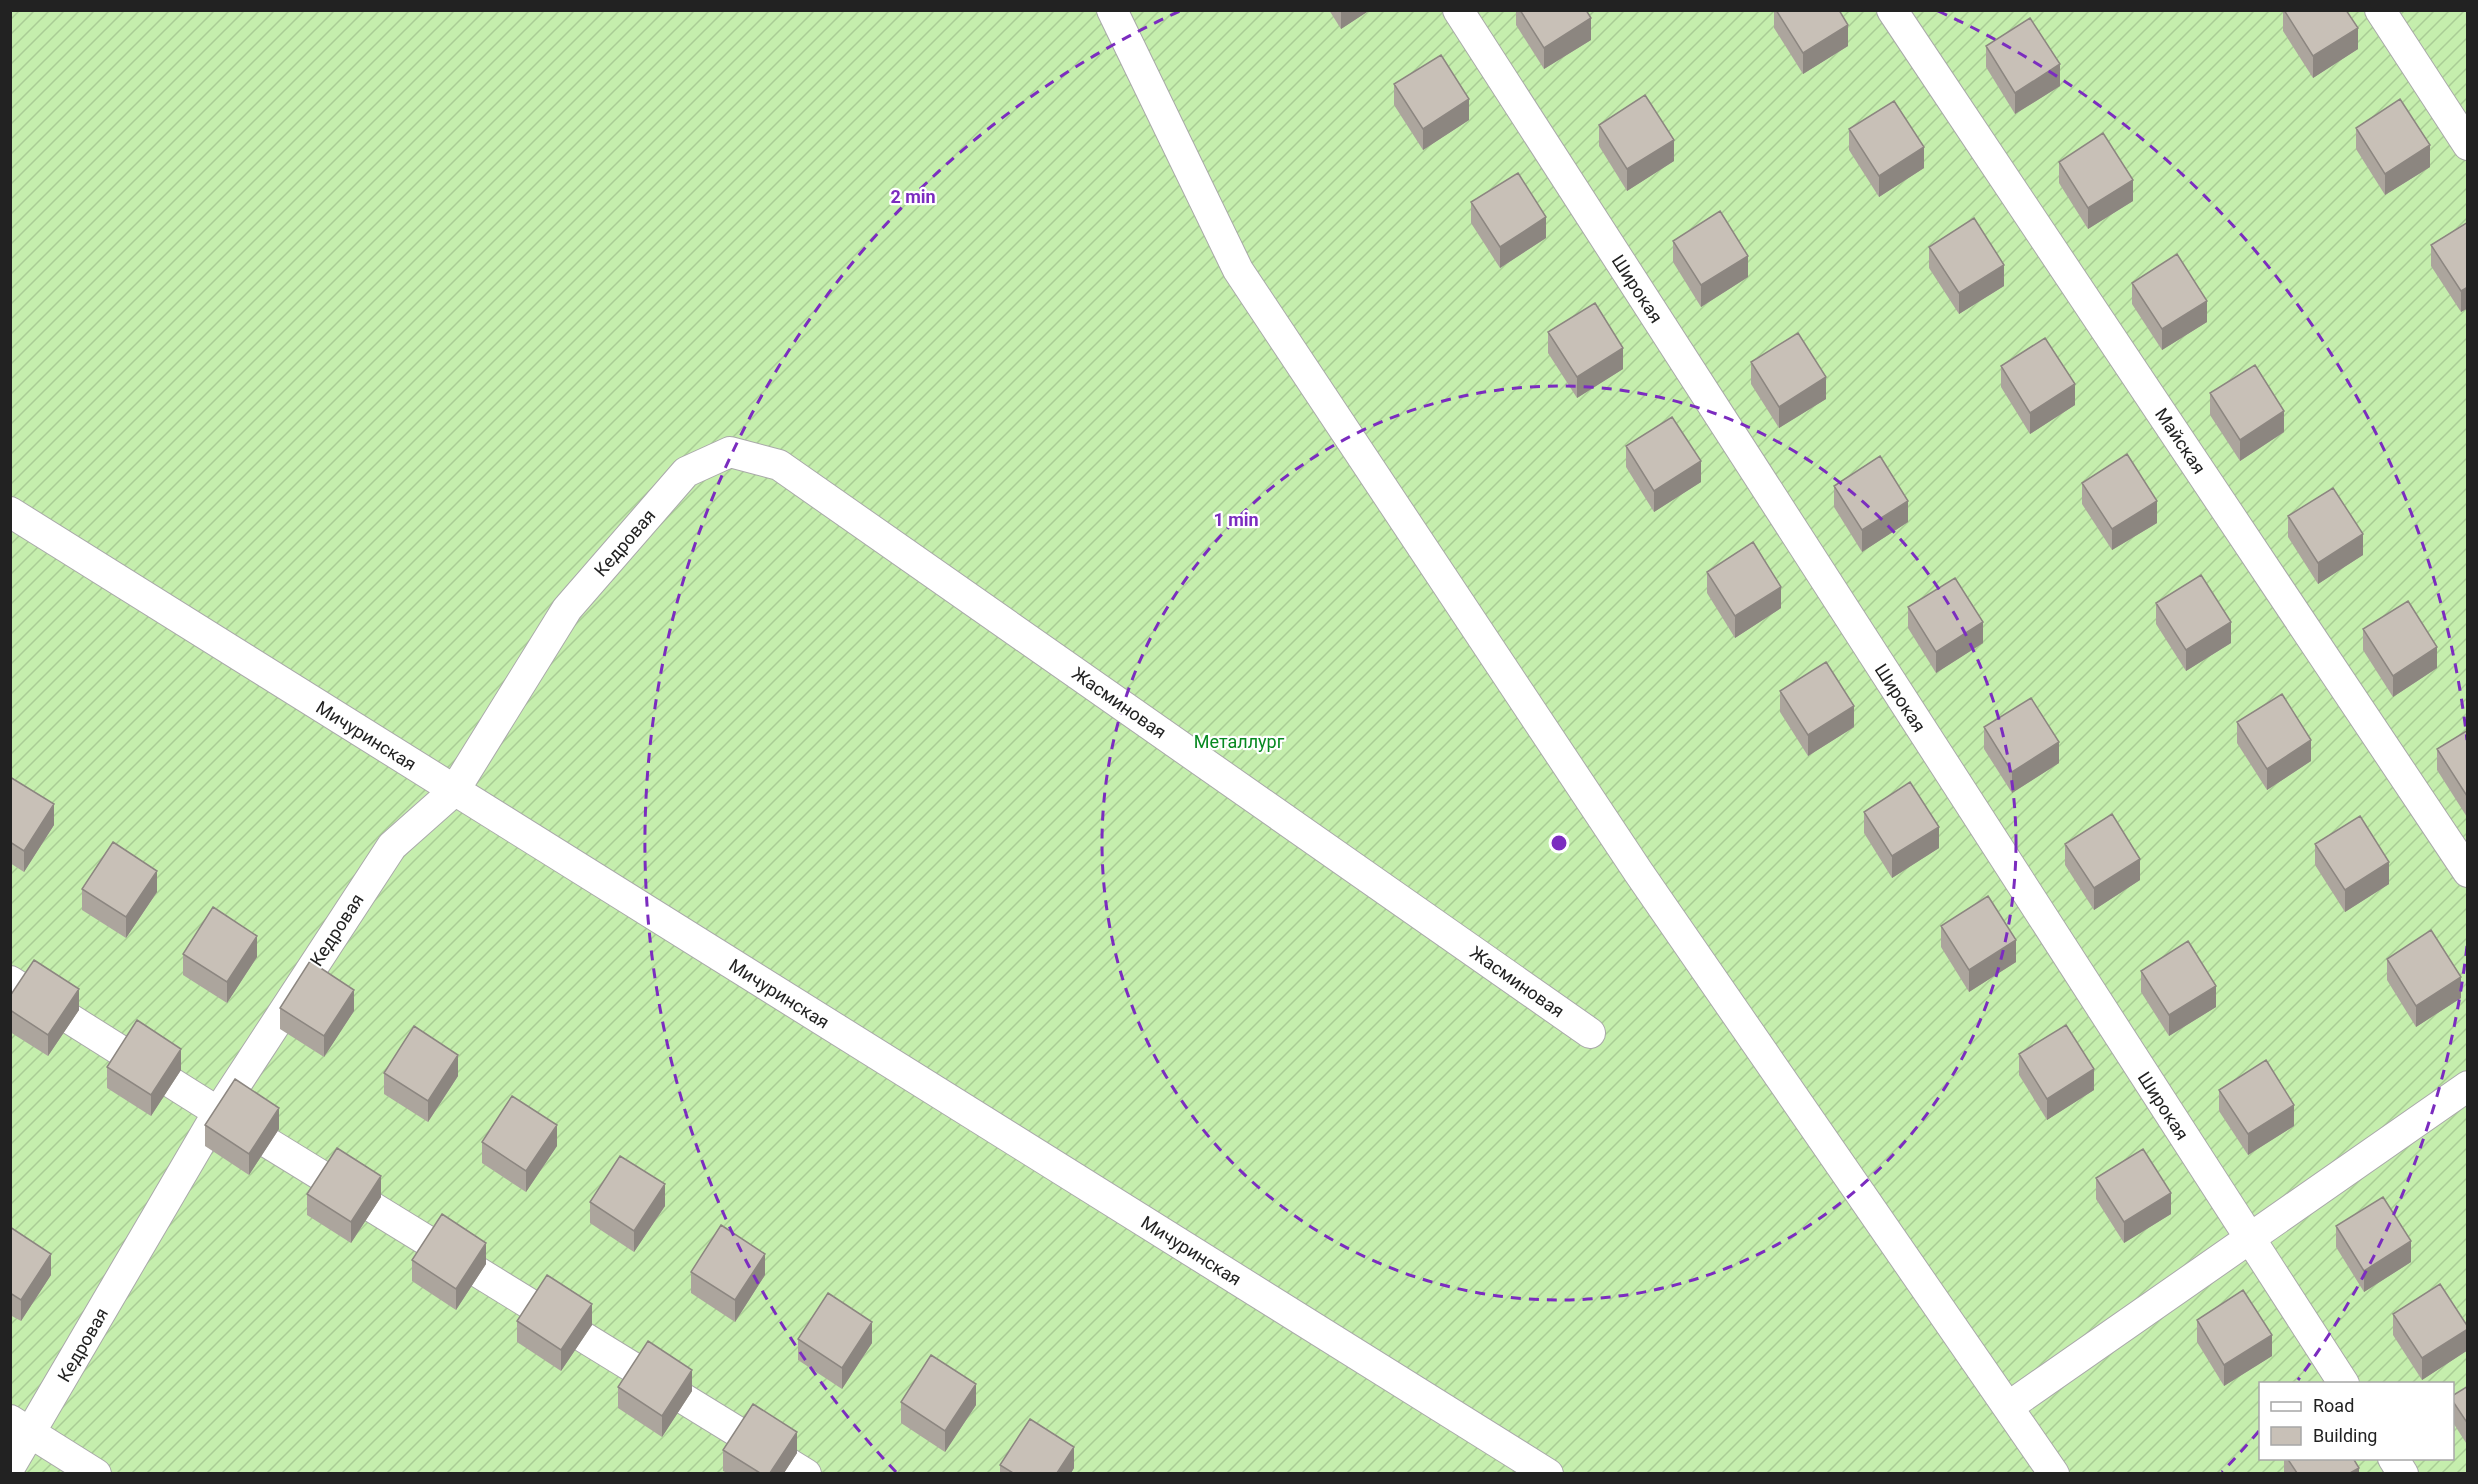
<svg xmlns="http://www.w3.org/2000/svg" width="2478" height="1484" font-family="Roboto,sans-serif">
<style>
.garden{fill:url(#garden-furrows);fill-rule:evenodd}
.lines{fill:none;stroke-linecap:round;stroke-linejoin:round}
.street-casing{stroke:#a9a9a9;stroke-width:32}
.street{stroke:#fff;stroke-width:30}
.wall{fill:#aca59d}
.shaded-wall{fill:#8c8680}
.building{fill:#c8c0b7;stroke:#8c8680;stroke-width:1.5}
.ring{fill:none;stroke:#7b2cbf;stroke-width:3;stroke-dasharray:10 8}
.labels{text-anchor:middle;stroke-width:4.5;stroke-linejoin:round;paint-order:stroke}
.street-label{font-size:18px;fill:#222;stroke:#fff}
.park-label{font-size:18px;fill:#068920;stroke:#fff}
.centre{fill:#7b2cbf;stroke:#fff;stroke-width:3}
.ring-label{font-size:18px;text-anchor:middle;font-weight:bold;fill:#7b2cbf;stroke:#fff;stroke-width:4.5;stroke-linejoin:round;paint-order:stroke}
</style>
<defs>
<pattern id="garden-furrows" width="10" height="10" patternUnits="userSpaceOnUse" patternTransform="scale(1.5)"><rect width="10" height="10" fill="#c5eead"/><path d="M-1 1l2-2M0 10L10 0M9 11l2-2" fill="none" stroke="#a9cc95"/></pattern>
</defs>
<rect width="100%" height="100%" fill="#f2f0e8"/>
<path class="garden" d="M10,11H2467V1473H11ZM2260,1384H2452V1458H2260Z"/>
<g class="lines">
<g class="street-casing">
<path id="street" d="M1112,10L1238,270L1639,873L2054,1474
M1458,10L2344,1384
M1892,10L2468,872
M2380,10L2468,145
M10,512L1548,1474
M10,981L218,1112L806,1474
M2008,1407L2468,1086
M10,1420L96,1474
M2393,1458L2403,1474
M10,1467L218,1112L392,846L454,791L567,609L686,472L730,452L779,465L1590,1033"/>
</g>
<use href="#street" class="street"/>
</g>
<path class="wall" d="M1329,10H1370L1341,29Z
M1516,10H1586L1591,40L1544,69L1516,25Z
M1774,10H1839L1848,46L1803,74L1774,28Z
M2283,10L2358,49L2313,78L2283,31Z
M1986,46L2060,86L2015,114L1986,67Z
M1394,84L1469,120L1423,150L1394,105Z
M1599,125L1674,161L1627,191L1599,146Z
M2356,128L2430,167L2385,195L2356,149Z
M1849,129L1924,168L1879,197L1849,150Z
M2059,162L2133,201L2088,229L2059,183Z
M1471,202L1546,238L1500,268L1471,223Z
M2468,222V308L2461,312L2431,266V245Z
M1673,241L1748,277L1701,307L1673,262Z
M1929,247L2004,286L1959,314L1929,268Z
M2132,283L2207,322L2162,350L2132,304Z
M1548,332L1623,369L1577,398L1548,353Z
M1751,362L1826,399L1779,428L1751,384Z
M2001,366L2075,405L2030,434L2001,387Z
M2210,393L2284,432L2240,461L2210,415Z
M1626,446L1701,482L1654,512L1626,467Z
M2082,483L2157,523L2112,550L2082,504Z
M1834,486L1908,522L1862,552L1834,507Z
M2288,516L2363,555L2318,584L2288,537Z
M1707,572L1781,608L1735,638L1707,593Z
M2156,603L2231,643L2186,671L2156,624Z
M1908,607L1983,643L1936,673L1908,628Z
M2363,629L2437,668L2393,697L2363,650Z
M1780,691L1854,727L1808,756L1780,712Z
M2237,722L2311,761L2267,790L2237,743Z
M1984,727L2059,763L2012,793L1984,749Z
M2468,730V817H2467L2437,770V749Z
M10,777L54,825L24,872L10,863Z
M1864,812L1939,848L1892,878L1864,833Z
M2065,844L2140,880L2094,910L2065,865Z
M2315,844L2389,884L2345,912L2315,865Z
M82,889L157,892L126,938L82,910Z
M1941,926L2016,962L1969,992L1941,947Z
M183,954L257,957L227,1003L183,975Z
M2387,959L2461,998L2416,1027L2387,980Z
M2141,971L2216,1007L2169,1036L2141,992Z
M10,996L79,1010L48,1056L10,1032Z
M280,1008L354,1011L324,1057L280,1029Z
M2019,1054L2094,1090L2047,1120L2019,1075Z
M107,1067L181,1070L151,1116L107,1088Z
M384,1073L458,1076L428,1122L384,1094Z
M2219,1090L2294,1126L2248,1155L2219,1111Z
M205,1125L279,1129L249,1175L205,1146Z
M482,1142L557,1146L526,1192L482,1163Z
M2096,1178L2171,1214L2124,1243L2096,1199Z
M307,1194L381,1197L351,1243L307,1215Z
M590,1202L665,1206L634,1252L590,1223Z
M2336,1226L2411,1262L2364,1292L2336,1247Z
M10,1227L51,1275L21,1321L10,1315Z
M412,1260L486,1264L456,1310L412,1281Z
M691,1272L765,1275L735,1322L691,1293Z
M2393,1314L2468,1327V1350L2422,1380L2393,1335Z
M2197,1320L2272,1356L2224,1386L2197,1342Z
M517,1321L592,1325L561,1371L517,1342Z
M798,1339L872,1343L842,1389L798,1360Z
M2468,1386V1446L2452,1421V1396Z
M618,1387L692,1391L662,1437L618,1408Z
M901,1402L976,1405L945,1452L901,1423Z
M723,1450L797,1453L784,1473H727L723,1471Z
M2284,1458H2353L2359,1473H2284Z
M1000,1465L1074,1468L1071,1473H1000Z"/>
<path class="shaded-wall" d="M1341,10H1370L1341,29Z
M1591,18V40L1544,69V48Z
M1848,25V46L1803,74V53Z
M2358,28V49L2313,78V56Z
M2060,64V86L2015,114V93Z
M1469,99V120L1423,150V129Z
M1674,140V161L1627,191V169Z
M2430,145V167L2385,195V174Z
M1924,147V168L1879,197V176Z
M2133,180V201L2088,229V208Z
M1546,217V238L1500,268V247Z
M1748,256V277L1701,307V285Z
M2004,265V286L1959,314V293Z
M2468,287V308L2461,312V291Z
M2207,301V322L2162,350V329Z
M1623,348V369L1577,398V377Z
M1826,377V399L1779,428V407Z
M2075,384V405L2030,434V413Z
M2284,411V432L2240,461V440Z
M1701,461V482L1654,512V491Z
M1908,501V522L1862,552V530Z
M2157,501V523L2112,550V529Z
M2363,534V555L2318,584V563Z
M1781,587V608L1735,638V616Z
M1983,622V643L1936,673V652Z
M2231,622V643L2186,671V650Z
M2437,647V668L2393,697V676Z
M1854,706V727L1808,756V735Z
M2311,740V761L2267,790V769Z
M2059,742V763L2012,793V772Z
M2468,795V817H2467V796Z
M54,804V825L24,872V851Z
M1939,827V848L1892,878V856Z
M2140,859V880L2094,910V888Z
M2389,862V884L2345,912V890Z
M157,871V892L126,938V917Z
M257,936V957L227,1003V982Z
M2016,940V962L1969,992V970Z
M2461,977V998L2416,1027V1006Z
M2216,986V1007L2169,1036V1015Z
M79,989V1010L48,1056V1035Z
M354,990V1011L324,1057V1036Z
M181,1049V1070L151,1116V1095Z
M458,1055V1076L428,1122V1101Z
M2094,1069V1090L2047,1120V1099Z
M2294,1105V1126L2248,1155V1134Z
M279,1108V1129L249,1175V1154Z
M557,1125V1146L526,1192V1171Z
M381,1176V1197L351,1243V1222Z
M665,1184V1206L634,1252V1231Z
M2171,1193V1214L2124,1243V1222Z
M2411,1241V1262L2364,1292V1271Z
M486,1243V1264L456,1310V1289Z
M51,1254V1275L21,1321V1300Z
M765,1254V1275L735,1322V1300Z
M592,1304V1325L561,1371V1350Z
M872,1322V1343L842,1389V1368Z
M2468,1329V1350L2422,1380V1358Z
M2272,1335V1356L2224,1386V1365Z
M692,1370V1391L662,1437V1416Z
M976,1384V1405L945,1452V1431Z
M797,1432V1453L784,1473H770Z
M1074,1447V1468L1071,1473H1057Z
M2359,1468V1473H2350Z"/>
<path class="building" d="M1520,10H1586L1591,18L1544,48Z
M1776,10H1839L1848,25L1803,53Z
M2284,10H2346L2358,28L2313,56Z
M2030,18L2060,64L2015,93L1986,46Z
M1441,55L1469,99L1423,129L1394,84Z
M1645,95L1674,140L1627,169L1599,125Z
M2400,99L2430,145L2385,174L2356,128Z
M1894,101L1924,147L1879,176L1849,129Z
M2103,133L2133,180L2088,208L2059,162Z
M1518,173L1546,217L1500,247L1471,202Z
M1720,211L1748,256L1701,285L1673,241Z
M1974,218L2004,265L1959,293L1929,247Z
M2468,222V287L2461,291L2431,245Z
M2177,254L2207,301L2162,329L2132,283Z
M1595,303L1623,348L1577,377L1548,332Z
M1798,333L1826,377L1779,407L1751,362Z
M2045,338L2075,384L2030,413L2001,366Z
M2255,365L2284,411L2240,440L2210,393Z
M1672,417L1701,461L1654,491L1626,446Z
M2127,454L2157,501L2112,529L2082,483Z
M1880,456L1908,501L1862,530L1834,486Z
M2333,488L2363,534L2318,563L2288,516Z
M1753,542L1781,587L1735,616L1707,572Z
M2201,575L2231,622L2186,650L2156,603Z
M1955,578L1983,622L1936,652L1908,607Z
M2408,601L2437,647L2393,676L2363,629Z
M1826,662L1854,706L1808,735L1780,691Z
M2282,694L2311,740L2267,769L2237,722Z
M2031,698L2059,742L2012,772L1984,727Z
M2468,730V795L2467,796L2437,749Z
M10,777L54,804L24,851L10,842Z
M1910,782L1939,827L1892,856L1864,812Z
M2112,814L2140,859L2094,888L2065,844Z
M2360,816L2389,862L2345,890L2315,844Z
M113,842L157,871L126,917L82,889Z
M1988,896L2016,940L1969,970L1941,926Z
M213,907L257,936L227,982L183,954Z
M2431,930L2461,977L2416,1006L2387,959Z
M2188,941L2216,986L2169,1015L2141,971Z
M34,960L79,989L48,1035L10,1010V996Z
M310,961L354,990L324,1036L280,1008Z
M137,1020L181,1049L151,1095L107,1067Z
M2066,1025L2094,1069L2047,1099L2019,1054Z
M414,1026L458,1055L428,1101L384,1073Z
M2266,1060L2294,1105L2248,1134L2219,1090Z
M235,1079L279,1108L249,1154L205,1125Z
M512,1096L557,1125L526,1171L482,1142Z
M337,1148L381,1176L351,1222L307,1194Z
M2143,1149L2171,1193L2124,1222L2096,1178Z
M620,1156L665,1184L634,1231L590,1202Z
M2383,1197L2411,1241L2364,1271L2336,1226Z
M442,1214L486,1243L456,1289L412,1260Z
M721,1225L765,1254L735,1300L691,1272Z
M10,1227L51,1254L21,1300L10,1293Z
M547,1275L592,1304L561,1350L517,1321Z
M2440,1284L2468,1327V1329L2422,1358L2393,1314Z
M2243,1290L2272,1335L2224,1365L2197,1320Z
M828,1293L872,1322L842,1368L798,1339Z
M648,1341L692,1370L662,1416L618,1387Z
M931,1355L976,1384L945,1431L901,1402Z
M2468,1386V1424L2452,1400V1396Z
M753,1404L797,1432L770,1473H760L723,1450Z
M1030,1419L1074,1447L1057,1473H1013L1000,1465Z
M2287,1458H2353L2359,1468L2350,1473H2297Z"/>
<g class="ring">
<circle cx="1559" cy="843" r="457"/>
<path d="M2467 946A914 914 0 0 1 2298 1380M2259 1431A914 914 0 0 1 2222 1472M896 1472A914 914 0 0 1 1180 11M1938 11A914 914 0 0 1 2467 740"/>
</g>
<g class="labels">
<g class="street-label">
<text transform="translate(1637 289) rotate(57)" y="6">Широкая</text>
<text transform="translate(2180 441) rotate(56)" y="6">Майская</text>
<text transform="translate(625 543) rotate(-49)" y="6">Кедровая</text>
<text transform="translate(1900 698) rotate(57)" y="6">Широкая</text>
<text transform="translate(1119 703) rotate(35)" y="6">Жасминовая</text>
<text transform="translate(366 736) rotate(32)" y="6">Мичуринская</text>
<text transform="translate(337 930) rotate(-57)" y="6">Кедровая</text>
<text transform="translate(1517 982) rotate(35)" y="6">Жасминовая</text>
<text transform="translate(779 994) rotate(32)" y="6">Мичуринская</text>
<text transform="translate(2163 1106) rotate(57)" y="6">Широкая</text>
<text transform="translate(1191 1251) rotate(32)" y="6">Мичуринская</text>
<text transform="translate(83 1345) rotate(-60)" y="6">Кедровая</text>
</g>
<g class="park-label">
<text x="1239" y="748">Металлург</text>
</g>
</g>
<circle cx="1559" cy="843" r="9" class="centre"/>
<g class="ring-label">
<text x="913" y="203">2 min</text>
<text x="1236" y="526">1 min</text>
</g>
<rect width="2478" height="1484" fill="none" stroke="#222222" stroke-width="24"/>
<rect x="2259" y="1382" width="195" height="78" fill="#ffffff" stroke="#a7a7a7" stroke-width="1.5"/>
<rect x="2271" y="1402" width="30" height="9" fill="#ffffff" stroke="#a7a7a7" stroke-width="1.5"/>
<text x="2313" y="1412" font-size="18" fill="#222222">Road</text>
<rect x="2271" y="1427" width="30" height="18" fill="#c8c0b7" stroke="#a7a7a7" stroke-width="1.5"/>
<text x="2313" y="1442" font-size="18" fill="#222222">Building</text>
</svg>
